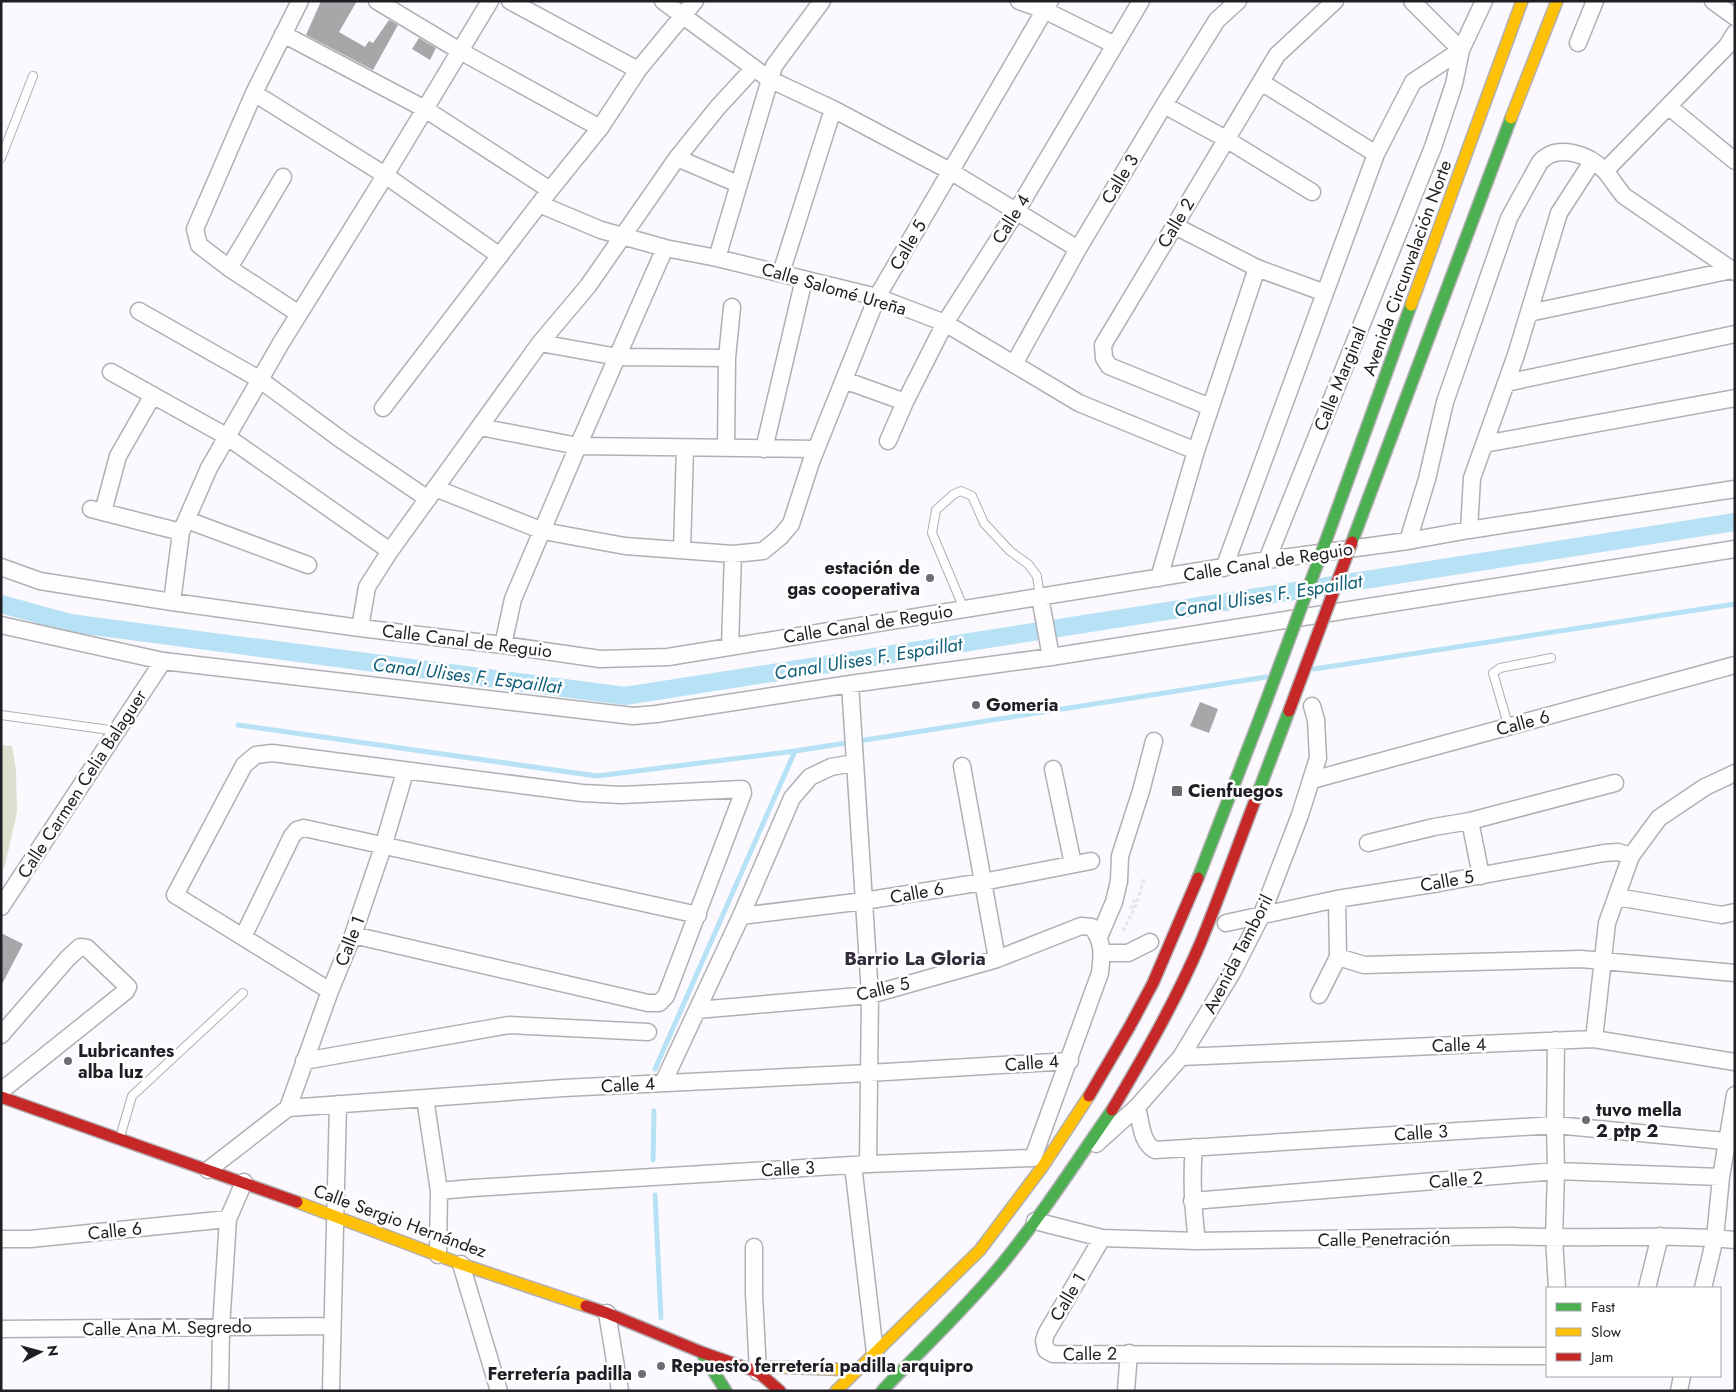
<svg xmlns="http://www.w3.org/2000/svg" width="1736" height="1392" font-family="Jost,sans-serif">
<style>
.green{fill:#dde0ce}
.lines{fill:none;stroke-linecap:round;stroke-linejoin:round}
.stream{stroke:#b7e1f5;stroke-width:5}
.canal{stroke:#b7e1f5;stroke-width:18}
.building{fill:#a9a6aa}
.lane-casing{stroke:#b1afb4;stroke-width:10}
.street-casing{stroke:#b1afb4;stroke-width:19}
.fast-casing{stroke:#b1afb4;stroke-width:14}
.slow-casing{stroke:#b1afb4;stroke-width:14}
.jam-casing{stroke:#b1afb4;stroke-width:14}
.path{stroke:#e6e5e7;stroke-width:3;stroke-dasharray:4 2.5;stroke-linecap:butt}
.lane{stroke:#fefeff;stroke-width:8}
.street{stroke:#fefeff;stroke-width:16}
.fast{stroke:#4caf50;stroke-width:11}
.slow{stroke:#ffc107;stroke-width:11}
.jam{stroke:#c62828;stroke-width:11}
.fast-bridge-casing{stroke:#b1afb4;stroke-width:14;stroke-linecap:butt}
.jam-bridge-casing{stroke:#b1afb4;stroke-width:14;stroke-linecap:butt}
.fast-bridge{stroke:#4caf50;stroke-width:11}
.jam-bridge{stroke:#c62828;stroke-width:11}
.poi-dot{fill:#6d6a70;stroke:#fff;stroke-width:2}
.labels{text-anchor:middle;stroke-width:5;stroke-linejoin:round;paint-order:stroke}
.street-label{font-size:18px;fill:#211d24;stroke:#fff}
.poi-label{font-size:18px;font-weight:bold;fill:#211d24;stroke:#fff;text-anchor:start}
.water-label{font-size:19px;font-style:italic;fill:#14617b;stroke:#fff}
.neighbourhood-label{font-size:19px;font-weight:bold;fill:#322b39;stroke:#fff}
</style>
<rect width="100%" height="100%" fill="#fbf9fd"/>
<path class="green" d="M1,745L12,746L16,771L17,812L5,865L1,873Z"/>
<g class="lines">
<path class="stream" d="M1314,669L1735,604
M238,725L597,776L795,751L1266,677
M655,1069L795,751
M653,1160L654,1111
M655,1195L661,1318"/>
<path class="canal" d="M1,604L70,623L625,696L1735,522"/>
</g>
<path class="building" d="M321,1H357L339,32L365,47L369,41L373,43L389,20L398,25L373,70L306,35Z
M419,38L436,48L430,60L412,49Z
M1200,702L1218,709L1209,733L1190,726Z
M1,933L23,944L1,986Z"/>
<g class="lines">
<g class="lane-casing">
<path id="lane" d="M1,158L33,76
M964,609L932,533L936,510L954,494L961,491L972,496L984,523L1010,551L1028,564L1037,576L1040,597
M1,715L117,731
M1509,728L1493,673L1500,668L1551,658
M120,1137L132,1096L243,993"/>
</g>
<g class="street-casing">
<path id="street" d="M377,1L460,51L600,128
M510,1L638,70
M663,1L769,79L833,109L950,171L1078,249
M1019,1L1044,10L1115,45
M1412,1L1461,50
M1713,1L1735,17
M283,34L425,109L550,190
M1578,43L1595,1
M1261,82L1376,154
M254,93L385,175L500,256
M1164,105L1226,139L1312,192
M1668,106L1735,161
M677,158L738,184
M1605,171L1727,46L1735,33
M539,204L601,230L665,248L717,258L877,297L945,323L1079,403L1196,451
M1175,226L1257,268L1325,293
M717,258L774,66L822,1
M229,268L283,177
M781,273L833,109
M139,311L259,379L343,441L428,499
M1529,313L1732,270
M299,314L229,268L199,245L195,229L254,93L300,1
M540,343L618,357L727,358
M1014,364L1078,249L1164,105L1217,20L1238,1
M111,372L226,436L390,551
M844,380L905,402
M1506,383L1735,334
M1210,407L1109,366L1104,358L1103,345L1277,55L1335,1
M383,408L550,190L600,128L638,70L695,1
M480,427L578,446L816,449
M888,441L905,402L945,323L1016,212L1141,1
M1484,444L1735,398
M726,448L727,358L732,307
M764,449L804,279
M435,488L543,531L625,546L733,554L763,551L780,537L791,524L811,462L877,297L1050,1
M91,509L181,532
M103,512L118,456L153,395
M187,520L308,565
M1469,530L1472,478L1516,355L1559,213L1592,162
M1408,541L1427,479L1445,402L1509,218L1540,162C1557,143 1589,154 1605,171C1612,179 1617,188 1624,196L1735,272
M682,550L685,448
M1267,560L1433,147L1454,84L1461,50L1484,1
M1,567L40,581L172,602L360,628L503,645L600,659L668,657L1267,560L1408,541L1469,530L1735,489
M1224,568L1376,154L1413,82L1461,50
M1159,578L1196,451L1257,268
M1040,597L1051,657
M172,602L181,532L209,468L281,343L378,187L490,1
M1,625L163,661L633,716L656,714L850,684L1051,657L1735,549
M360,628L367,587L390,551L540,343L588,286L677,158L718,107L754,68
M503,645L513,599L578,446L665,248
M730,646L733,554
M850,684L870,995L868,1164
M962,766L997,959
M1053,769L1073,864
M1312,780L1735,665
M1470,821L1481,876
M1368,843L1434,827L1470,821L1615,783
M1617,897L1722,915L1735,912
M1337,899L1338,957L1364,965L1581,959L1735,973
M1,907L163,661
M741,916L864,901L983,882L1091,861
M1226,923L1337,899L1439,883L1604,853L1618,852L1631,856
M243,937L292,836L297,830L304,828L698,915
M1099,937L1114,902L1119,881L1120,856L1141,791L1154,741
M1102,953H1128L1150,942
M330,991L175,895L244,765L256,755L272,753L582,793L622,795L742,789L743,793L666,996L659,1003H648L353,935
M1319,995L1338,957
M1,1035L68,958L80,947L87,948L128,987L126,991L1,1091
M1594,1039L1607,923L1631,856L1659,818L1705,787L1735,773
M1556,1040L1555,1125L1556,1171L1554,1238L1557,1288
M1181,1057L1594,1039L1735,1062
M304,1061L509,1025L648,1032
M663,1083L741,916L792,798L810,777L831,767L854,763
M425,1098L439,1191L438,1255
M1137,1107C1141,1122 1141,1143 1155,1150L1555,1125L1735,1142
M288,1108L330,991L353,935L383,847L405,772
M1096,1144L1137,1107L1181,1057L1233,971L1262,914L1300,815L1318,758L1316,720L1312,706
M1194,1147C1191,1179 1193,1210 1197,1241
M853,1165L875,1353
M208,1170L288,1108L563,1088L869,1073L1070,1061
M439,1191L472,1188L868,1164L1033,1158L1100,973C1102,955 1104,943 1092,927L1081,926L997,959L870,995L697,1010
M1192,1201L1556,1171L1721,1177
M1035,1221L1102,1238L1197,1241L1509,1236C1584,1240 1660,1233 1735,1240
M1102,1238L1046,1334L1044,1341L1046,1350L1053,1354L1547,1356
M1,1239H30L228,1219
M754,1247V1294L758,1372
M461,1264L499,1391
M1647,1288L1660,1236
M1703,1288L1715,1238L1721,1177L1735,1095
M607,1313L620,1391
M1,1329L332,1326
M220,1391L221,1328L228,1219L244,1182
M331,1391L338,1104
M1126,1391L1129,1353
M1679,1391L1682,1376"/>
</g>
<g class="fast-casing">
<path id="fast" d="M1352,542L1511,118
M1324,546L1411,305
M1256,798L1289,711
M1198,878L1261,715
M701,1352L726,1391
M882,1391C922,1349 965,1309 1002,1264C1042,1215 1076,1162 1112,1110"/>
</g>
<g class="slow-casing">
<path id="slow" d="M1511,118L1557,1
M1411,305L1522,1
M297,1202L461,1264L586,1306
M758,1372L772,1367L857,1370
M836,1391L980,1250L1043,1166L1089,1096"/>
</g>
<g class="jam-casing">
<path id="jam" d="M1089,1096L1130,1026L1153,983L1198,878
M1,1097L297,1202
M1112,1110C1144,1056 1175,1002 1200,944C1220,896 1237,847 1256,798
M586,1306L607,1313L701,1352L758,1372L780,1391"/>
</g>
<path class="path" d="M1131,909L1136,897
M1123,931L1136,905L1144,879"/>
<use href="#lane" class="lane"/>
<use href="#street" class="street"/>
<use href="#fast" class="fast"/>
<use href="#slow" class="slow"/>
<use href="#jam" class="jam"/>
<g class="fast-bridge-casing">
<path id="fast-bridge" d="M1261,715L1324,546"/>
</g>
<g class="jam-bridge-casing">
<path id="jam-bridge" d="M1289,711L1352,542"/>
</g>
<use href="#fast-bridge" class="fast-bridge"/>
<use href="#jam-bridge" class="jam-bridge"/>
</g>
<g class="poi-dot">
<circle cx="930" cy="578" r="5"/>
<circle cx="976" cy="705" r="5"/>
<rect x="1171" y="785" width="12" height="12" rx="2.5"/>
<circle cx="68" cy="1061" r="5"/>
<circle cx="1586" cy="1120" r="5"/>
<circle cx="661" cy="1366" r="5"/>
<circle cx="642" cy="1374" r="5"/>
</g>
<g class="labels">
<g class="street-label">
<text transform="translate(1120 179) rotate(-59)" y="6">Calle 3</text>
<text transform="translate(1011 219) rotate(-58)" y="6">Calle 4</text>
<text transform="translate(1176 223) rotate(-59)" y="6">Calle 2</text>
<text transform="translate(908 245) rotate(-60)" y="6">Calle 5</text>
<text transform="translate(1407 268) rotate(-70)" y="6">Avenida Circunvalación Norte</text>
<text transform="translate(834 289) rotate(16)" y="6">Calle Salomé Ureña</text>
<text transform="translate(1340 379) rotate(-68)" y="6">Calle Marginal</text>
<text transform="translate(1268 562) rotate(-9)" y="6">Calle Canal de Reguio</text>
<text transform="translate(868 624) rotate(-9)" y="6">Calle Canal de Reguio</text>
<text transform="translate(467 641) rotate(7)" y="6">Calle Canal de Reguio</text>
<text transform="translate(1523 723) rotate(-15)" y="6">Calle 6</text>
<text transform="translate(82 784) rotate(-57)" y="6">Calle Carmen Celia Balaguer</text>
<text transform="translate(1447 881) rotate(-10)" y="6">Calle 5</text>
<text transform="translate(917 893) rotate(-10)" y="6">Calle 6</text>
<text transform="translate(350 941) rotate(-69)" y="6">Calle 1</text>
<text transform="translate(1238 954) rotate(-63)" y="6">Avenida Tamboril</text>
<text transform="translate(883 989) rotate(-13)" y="6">Calle 5</text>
<text transform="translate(1459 1045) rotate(-2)" y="6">Calle 4</text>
<text transform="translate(1032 1063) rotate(-4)" y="6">Calle 4</text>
<text transform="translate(628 1085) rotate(-3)" y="6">Calle 4</text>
<text transform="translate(1421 1133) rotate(-4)" y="6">Calle 3</text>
<text transform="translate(788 1169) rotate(-3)" y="6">Calle 3</text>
<text transform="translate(1456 1180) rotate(-5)" y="6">Calle 2</text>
<text transform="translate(400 1221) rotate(20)" y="6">Calle Sergio Hernández</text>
<text transform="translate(115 1231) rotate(-6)" y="6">Calle 6</text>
<text transform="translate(1384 1239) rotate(-1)" y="6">Calle Penetración</text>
<text transform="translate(1068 1297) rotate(-59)" y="6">Calle 1</text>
<text transform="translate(167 1328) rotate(-1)" y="6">Calle Ana M. Segredo</text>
<text transform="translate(1090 1354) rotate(-1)" y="6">Calle 2</text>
</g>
<g class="poi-label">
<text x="920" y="574" text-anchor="end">estación de<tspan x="920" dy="21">gas cooperativa</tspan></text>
<text x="986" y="711">Gomeria</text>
<text x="1188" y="797">Cienfuegos</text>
<text x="78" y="1057">Lubricantes<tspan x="78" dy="21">alba luz</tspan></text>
<text x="1596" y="1116">tuvo mella<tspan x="1596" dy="21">2 ptp 2</tspan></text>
<text x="671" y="1372">Repuesto ferretería padilla arquipro</text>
<text x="632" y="1380" text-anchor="end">Ferretería padilla</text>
</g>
<g class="water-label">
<text transform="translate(1268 595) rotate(-9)" y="7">Canal Ulises F. Espaillat</text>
<text transform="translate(868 658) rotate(-9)" y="7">Canal Ulises F. Espaillat</text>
<text transform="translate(467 675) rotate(7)" y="7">Canal Ulises F. Espaillat</text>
</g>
<g class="neighbourhood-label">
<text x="915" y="965">Barrio La Gloria</text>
</g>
</g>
<rect width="1736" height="1392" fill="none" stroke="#211d24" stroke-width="5"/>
<rect x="1546" y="1287" width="175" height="90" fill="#ffffff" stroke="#a6a5a7"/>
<rect x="1556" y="1303" width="25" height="8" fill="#4caf50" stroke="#a6a5a7"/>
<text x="1591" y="1312" font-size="15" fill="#211d24">Fast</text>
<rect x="1556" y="1328" width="25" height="8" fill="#ffc107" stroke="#a6a5a7"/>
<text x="1591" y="1337" font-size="15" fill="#211d24">Slow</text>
<rect x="1556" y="1353" width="25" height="8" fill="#c62828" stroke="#a6a5a7"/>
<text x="1591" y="1362" font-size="15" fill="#211d24">Jam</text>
<g transform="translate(40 1352) rotate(84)" stroke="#ffffff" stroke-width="4" paint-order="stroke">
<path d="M0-4L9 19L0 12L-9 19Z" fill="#211d24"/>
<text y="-8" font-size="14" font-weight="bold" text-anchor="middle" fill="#211d24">N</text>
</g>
</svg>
